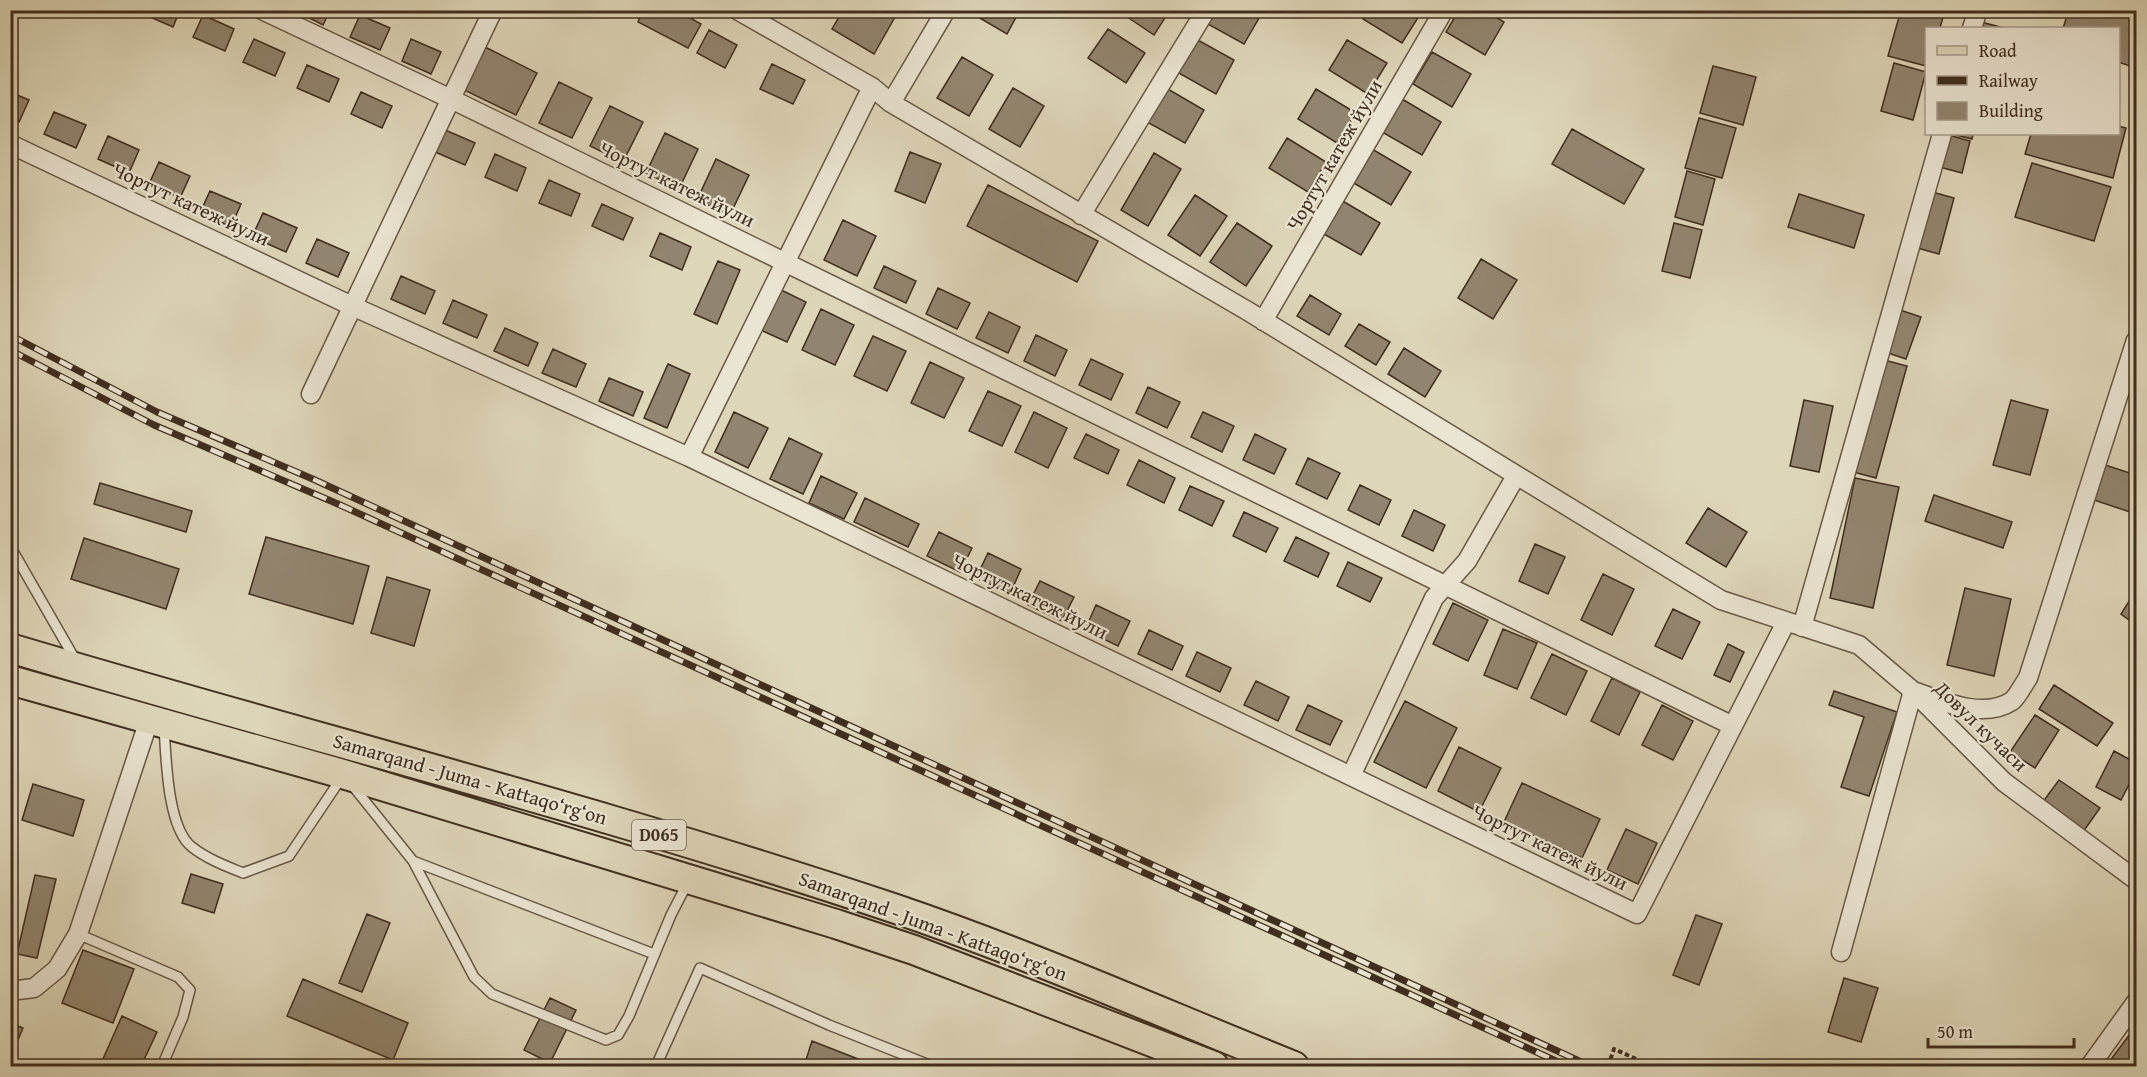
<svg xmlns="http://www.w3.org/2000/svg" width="2147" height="1077" font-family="'Gentium Book Plus',serif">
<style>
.building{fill:#92856f;stroke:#402e1e;stroke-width:1.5}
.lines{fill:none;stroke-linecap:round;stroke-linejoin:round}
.service-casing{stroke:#685845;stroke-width:12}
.minor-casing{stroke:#685845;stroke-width:21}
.primary-casing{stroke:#402e1e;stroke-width:32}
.path{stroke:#402e1e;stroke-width:4;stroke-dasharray:4.5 3;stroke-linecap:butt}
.service{stroke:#eae4d2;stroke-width:9}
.minor{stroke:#eae4d2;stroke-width:18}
.primary{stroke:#ded6b9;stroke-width:28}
.rail-casing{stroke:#402e1e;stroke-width:7}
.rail{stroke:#eae4d2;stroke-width:4.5;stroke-dasharray:14;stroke-linecap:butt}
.labels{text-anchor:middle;stroke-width:4.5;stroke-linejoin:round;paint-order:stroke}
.shield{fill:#eae4d2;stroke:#736554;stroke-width:1.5}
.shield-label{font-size:18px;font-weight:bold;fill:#402e1e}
.street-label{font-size:20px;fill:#402e1e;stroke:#eae4d2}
</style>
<rect width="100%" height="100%" fill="#ded6b9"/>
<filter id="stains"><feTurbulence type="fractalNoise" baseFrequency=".00333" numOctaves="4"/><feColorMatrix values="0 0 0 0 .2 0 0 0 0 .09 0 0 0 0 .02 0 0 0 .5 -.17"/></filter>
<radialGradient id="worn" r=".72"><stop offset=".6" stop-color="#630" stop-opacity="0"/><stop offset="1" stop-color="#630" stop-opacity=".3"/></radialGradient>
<path class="building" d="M142,10H180L173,27L141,13Z
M294,10H330L323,25Z
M643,10H676L701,24L688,48L638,22Z
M843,10H899L874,54L832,29Z
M966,10H1020L1007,34Z
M1117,10H1170L1154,35Z
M1213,10H1262L1263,11L1244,44L1206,23Z
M1368,10H1417L1421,13L1402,43L1363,19Z
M1459,10H1484L1504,22L1485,55L1446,32Z
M1901,10H1945L1940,28H1926V66L1888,56Z
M2069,10H2136V68L2118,62V28H2063Z
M203,15L234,29L225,51L193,37Z
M360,15L390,28L380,50L350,37Z
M1970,19L2004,28H1967Z
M1108,29L1145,53L1126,83L1088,58Z
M709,30L737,45L725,68L697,53Z
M254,39L285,53L275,76L243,62Z
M411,39L441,52L431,74L402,61Z
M1196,39L1234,60L1216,94L1177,72Z
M1347,40L1387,63L1368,94L1329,70Z
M485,47L537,73L516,115L464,90Z
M1432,52L1471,74L1452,107L1413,84Z
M962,57L993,75L969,116L937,98Z
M1894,63L1926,72L1913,120L1881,111Z
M772,64L805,80L793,104L760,89Z
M307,65L339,79L329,102L297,88Z
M1713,66L1756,77L1743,125L1700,113Z
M559,82L592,98L572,138L539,123Z
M1013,88L1044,106L1020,147L989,129Z
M1166,88L1204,110L1185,143L1147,122Z
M1316,89L1356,113L1337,143L1298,119Z
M10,92L29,100L19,122L10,119Z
M361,92L392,106L382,128L351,114Z
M1402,99L1441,122L1422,155L1382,132Z
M610,106L643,122L623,162L590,146Z
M54,112L86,125L76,148L44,134Z
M1699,118L1736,128L1722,178L1685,168Z
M2118,126L2126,128L2113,178L2025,154L2031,134H2118Z
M443,129L475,143L465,165L433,151Z
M1572,129L1644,169L1624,204L1552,164Z
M665,133L698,149L679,189L646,173Z
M1945,134L1970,141L1962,173L1932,165Z
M1952,134H1973L1972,139Z
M108,136L139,150L129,173L98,159Z
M1287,138L1326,162L1308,192L1269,168Z
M1372,149L1411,172L1391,205L1352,182Z
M910,152L941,164L925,203L895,191Z
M1154,153L1181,169L1148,226L1121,210Z
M495,154L526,168L517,191L485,177Z
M716,159L749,175L730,215L697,200Z
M159,162L190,176L180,198L149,184Z
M2032,163L2111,187L2094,241L2015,217Z
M1687,171L1715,179L1703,225L1675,217Z
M549,180L580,194L571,216L539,203Z
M988,185L1098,241L1077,282L967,226Z
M1925,190L1954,198L1939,254L1910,246Z
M210,191L241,204L231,227L200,213Z
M1799,194L1864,215L1854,248L1788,227Z
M1195,195L1227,216L1200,256L1168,235Z
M1341,200L1380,223L1361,255L1322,233Z
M602,204L633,218L623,240L592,226Z
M263,213L297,228L286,252L252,237Z
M843,220L876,236L857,276L824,260Z
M1237,223L1272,246L1246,286L1210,262Z
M1674,223L1702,230L1690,278L1662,271Z
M660,233L691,247L682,270L650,256Z
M317,239L349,253L338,277L306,263Z
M1481,259L1517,280L1493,319L1458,298Z
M718,261L740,270L717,324L694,314Z
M884,266L916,281L906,303L874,288Z
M401,276L435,291L425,314L391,299Z
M773,286L806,302L787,342L754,327Z
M938,288L970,303L957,329L926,314Z
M1310,295L1341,314L1329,335L1297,316Z
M453,300L487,315L477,338L443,323Z
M1891,307L1921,317L1906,359L1876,349Z
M821,309L854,325L835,365L802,350Z
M989,312L1020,327L1008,353L976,338Z
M1359,324L1390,342L1376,365L1345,346Z
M505,328L538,343L528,366L494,351Z
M1036,335L1067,350L1055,376L1024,361Z
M873,336L906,351L887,391L854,376Z
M1404,348L1441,371L1425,397L1388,374Z
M553,349L586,364L576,387L542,373Z
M1873,357L1907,366L1876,478L1842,469Z
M1091,359L1123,374L1111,400L1079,385Z
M930,362L964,378L944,418L911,403Z
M668,364L690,374L667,428L644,418Z
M2136,370V393L2130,391Z
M609,378L643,392L633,416L599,401Z
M1148,387L1180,402L1167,428L1136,413Z
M988,391L1021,406L1002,446L969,431Z
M1804,400L1833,406L1819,472L1790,466Z
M2011,400L2048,410L2030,475L1993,465Z
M734,412L768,428L748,468L715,452Z
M1034,412L1067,428L1048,468L1015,452Z
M1203,412L1234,426L1222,452L1191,437Z
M1086,434L1119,450L1108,474L1074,458Z
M1255,434L1286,449L1274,474L1243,460Z
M789,438L822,454L803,494L770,479Z
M1308,458L1340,473L1327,499L1296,484Z
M1139,460L1175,478L1164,503L1127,485Z
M2099,463L2136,475V514L2088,498Z
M821,476L857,493L844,519L809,503Z
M1855,478L1899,487L1873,608L1830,598Z
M100,483L192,511L186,532L94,504Z
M1360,485L1391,500L1379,525L1348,510Z
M1190,486L1224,501L1212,526L1179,510Z
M1934,495L2012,522L2003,548L1925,521Z
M865,498L919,524L908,547L854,522Z
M1708,508L1747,532L1726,567L1686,543Z
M1414,510L1445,525L1433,551L1402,536Z
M1244,512L1278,528L1266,552L1233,536Z
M939,532L972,548L960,572L927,556Z
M266,537L369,566L353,624L249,594Z
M1296,537L1329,553L1318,577L1284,561Z
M84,538L179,569L166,609L71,579Z
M1535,544L1565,557L1548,594L1519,581Z
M988,553L1021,569L1010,594L976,578Z
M1348,562L1382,578L1370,602L1337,586Z
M1603,574L1634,589L1612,635L1581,620Z
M387,577L430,590L414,646L371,633Z
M1040,581L1074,597L1062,621L1028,605Z
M1965,588L2011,599L1994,676L1947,665Z
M2136,590V625L2121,614Z
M1453,603L1488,620L1468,661L1433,644Z
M1096,605L1130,621L1118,646L1085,630Z
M1673,609L1700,622L1682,659L1655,646Z
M1503,629L1537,643L1517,689L1484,675Z
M1149,630L1183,646L1172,670L1138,654Z
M1728,644L1744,652L1730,682L1714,675Z
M1197,652L1231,668L1220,692L1186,676Z
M1552,654L1587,671L1566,715L1531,698Z
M1612,678L1640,692L1619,735L1591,721Z
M1256,681L1289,697L1278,721L1244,705Z
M2054,685L2113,723L2097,746L2039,709Z
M1834,691L1897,712L1869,796L1841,787L1864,717L1829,705Z
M1405,701L1457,728L1426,788L1374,762Z
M1308,705L1342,721L1330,745L1296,730Z
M1662,705L1693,721L1673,760L1642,745Z
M2035,715L2059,730L2035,768L2010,752Z
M1459,747L1501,768L1479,812L1438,791Z
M2114,751L2136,763V771L2121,800L2096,787Z
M2059,780L2100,808L2083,832L2042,803Z
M1522,783L1600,819L1582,858L1504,822Z
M33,784L84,800L73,836L22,820Z
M1626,829L1657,843L1638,884L1607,870Z
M191,874L223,884L214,913L182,903Z
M35,875L56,879L37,958L17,954Z
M367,914L390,923L362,992L339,983Z
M1696,915L1722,924L1699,985L1673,975Z
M83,950L134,969L113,1023L62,1003Z
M1844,978L1878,988L1861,1042L1828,1032Z
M303,979L408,1023L393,1060L287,1016Z
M550,998L576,1010L550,1063L524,1050Z
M122,1016L157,1032L141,1066H113L102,1061Z
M10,1023L23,1028L10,1059Z
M2136,1026V1066H2106Z
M812,1041L876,1066H804Z"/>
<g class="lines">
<g class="service-casing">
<path id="service" d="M10,546L76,661
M164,726C166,756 167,828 192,847C207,859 226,866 243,873L289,856L342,777
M352,785L413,861L474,977L492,994L606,1040L618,1035L629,1016L671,915L687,884
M413,861L654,954
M78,934L178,977L190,990L183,1017L162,1066
M656,1066L700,968L829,1025L932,1066"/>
</g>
<g class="minor-casing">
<path id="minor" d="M262,10L451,99L1733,726
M737,10L872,87L891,103L1246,310L1721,600L1859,645L1913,691L2004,782L2136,880
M1972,28L1978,10
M891,103L946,10
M10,144L352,306L689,457L1637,914L1786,622
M1081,215L1206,10
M1263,321L1444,10
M311,394L493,10
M689,457L872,87
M1802,627L1942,134
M1351,776L1434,598L1467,561L1516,476
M1841,952L1913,691C1942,701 1983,720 2012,701C2018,696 2023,685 2028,678L2136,340
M10,991L34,988L57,969L78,934L149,720
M2090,1066L2136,1002"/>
</g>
<g class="primary-casing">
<path id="primary" d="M10,648C305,736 604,811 896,909C1031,955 1162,1013 1294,1066
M10,680L343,774L836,924L914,950L1214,1066"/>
</g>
<path class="path" d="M1608,1066L1614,1049L1652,1066"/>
<use href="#service" class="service"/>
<use href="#minor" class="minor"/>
<use href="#primary" class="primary"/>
<g class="rail-casing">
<path id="rail" d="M10,335L157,412L315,480L1590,1066
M10,350L154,425L338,504L1567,1066"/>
</g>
<use href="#rail" class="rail"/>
</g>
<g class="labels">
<rect class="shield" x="632" y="820" width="54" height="30" rx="4.5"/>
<g class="shield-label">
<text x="659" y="841">D065</text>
</g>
<g class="street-label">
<text transform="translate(1334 155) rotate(-60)" y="7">Чортут катеж йули</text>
<text transform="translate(677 184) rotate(26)" y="7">Чортут катеж йули</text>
<text transform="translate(191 204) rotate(25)" y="7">Чортут катеж йули</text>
<text transform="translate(1030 596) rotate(26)" y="7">Чортут катеж йули</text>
<text transform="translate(1981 726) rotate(44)" y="7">Довул кучаси</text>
<text transform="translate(470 779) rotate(16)" y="7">Samarqand - Juma - Kattaqo‘rg‘on</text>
<text transform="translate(1550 847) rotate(26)" y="7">Чортут катеж йули</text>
<text transform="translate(933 926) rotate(20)" y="7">Samarqand - Juma - Kattaqo‘rg‘on</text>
</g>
</g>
<rect width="2147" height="1077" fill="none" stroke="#ded6b9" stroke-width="36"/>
<rect x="12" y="12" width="2123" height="1053" fill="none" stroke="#402e1e" stroke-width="3"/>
<rect x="18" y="18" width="2111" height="1041" fill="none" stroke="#402e1e" stroke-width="1.5"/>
<rect x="1925" y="27" width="195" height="108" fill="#eae4d2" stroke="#a69b8a" stroke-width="1.5"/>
<rect x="1937" y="46" width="30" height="9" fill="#ded6b9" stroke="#a69b8a" stroke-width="1.5"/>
<text x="1979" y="57" font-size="18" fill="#402e1e">Road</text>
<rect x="1937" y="76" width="30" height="9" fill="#402e1e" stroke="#a69b8a" stroke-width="1.5"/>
<text x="1979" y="87" font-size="18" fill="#402e1e">Railway</text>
<rect x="1937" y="102" width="30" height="18" fill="#92856f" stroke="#a69b8a" stroke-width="1.5"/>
<text x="1979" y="117" font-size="18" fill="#402e1e">Building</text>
<path d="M1928 1038v9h146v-9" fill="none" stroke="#402e1e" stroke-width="3"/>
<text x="1937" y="1038" font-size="18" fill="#402e1e" stroke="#eae4d2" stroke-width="4.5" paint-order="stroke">50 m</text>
<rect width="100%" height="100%" filter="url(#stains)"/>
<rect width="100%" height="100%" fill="url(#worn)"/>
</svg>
